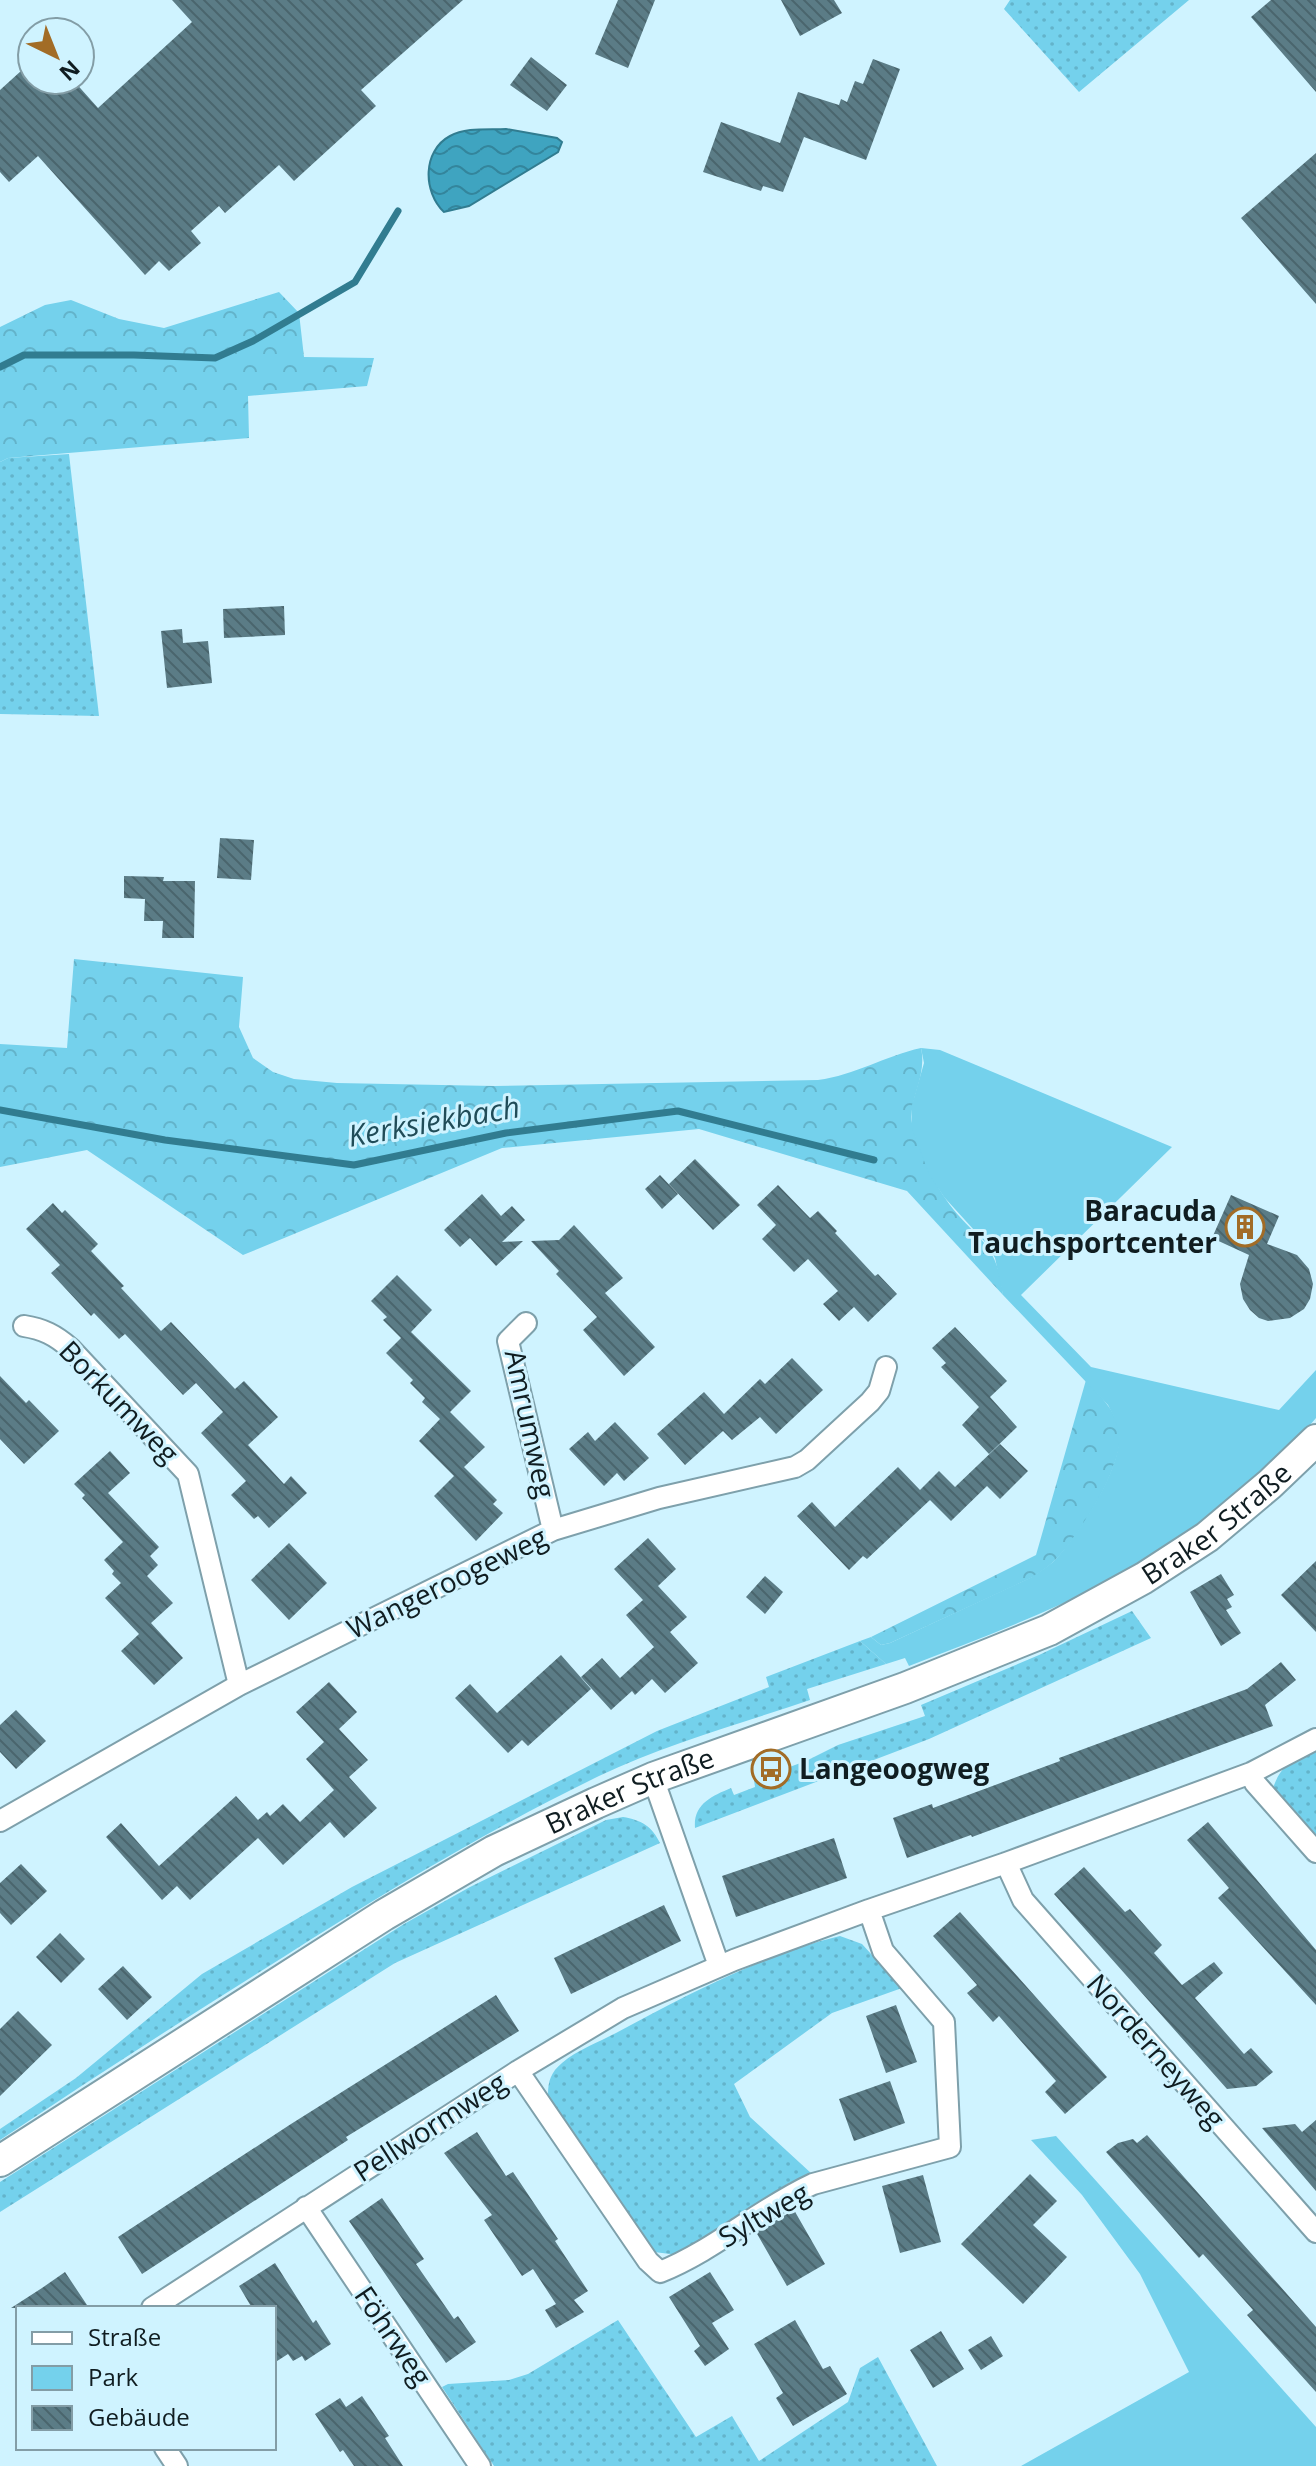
<svg xmlns="http://www.w3.org/2000/svg" width="1316" height="2466" font-family="'Open Sans',sans-serif">
<style>
.grass{fill:url(#grass-dots)}
.forest{fill:url(#forest-crowns)}
.park{fill:#74d1ec}
.water{fill:url(#water-waves);stroke:#317c90;stroke-width:2}
.lines{fill:none;stroke-linecap:round;stroke-linejoin:round}
.stream{stroke:#317c90;stroke-width:7}
.building{fill:url(#building-back-hatch)}
.street-casing{stroke:#7ea0ab;stroke-width:24}
.secondary-casing{stroke:#7ea0ab;stroke-width:34}
.street{stroke:#fff;stroke-width:20}
.secondary{stroke:#fff;stroke-width:30}
.labels{text-anchor:middle;stroke-width:6;stroke-linejoin:round;paint-order:stroke}
.poi-label{font-size:28px;font-weight:bold;fill:#101d21;stroke:#cff3ff;text-anchor:end}
.street-label{font-size:28px;fill:#101d21;stroke:#cff3ff}
.water-label{font-size:30px;font-style:italic;fill:#204c58;stroke:#cff3ff}
</style>
<defs>
<pattern id="grass-dots" width="8" height="8" patternUnits="userSpaceOnUse" patternTransform="scale(2)"><rect width="8" height="8" fill="#74d1ec"/><path d="M2 2h.1M6 6h.1" fill="none" stroke="#63b3ca" stroke-width="1.8" stroke-linecap="round"/></pattern>
<pattern id="forest-crowns" width="20" height="18" patternUnits="userSpaceOnUse" patternTransform="scale(2)"><rect width="20" height="18" fill="#74d1ec"/><path d="M2 6a3 3 0 1 1 6 0M12 15a3 3 0 1 1 6 0" fill="none" stroke="#63b3ca"/></pattern>
<pattern id="water-waves" width="16" height="10" patternUnits="userSpaceOnUse" patternTransform="scale(2)"><rect width="16" height="10" fill="#3fa4c0"/><path d="M0 5q4-4 8 0t8 0" fill="none" stroke="#33859c"/></pattern>
<pattern id="building-back-hatch" width="6" height="6" patternUnits="userSpaceOnUse" patternTransform="scale(2)"><rect width="6" height="6" fill="#5b7c86"/><path d="M-1 5l2 2M0 0l6 6M5-1l2 2" fill="none" stroke="#4a656d"/></pattern>
</defs>
<rect width="100%" height="100%" fill="#cff3ff"/>
<path class="grass" d="M1010,0H1189L1079,92L1004,9Z
M69,454L99,716L0,714V462L8,458Z
M1132,1611L1151,1638L929,1739L695,1828C693,1804 712,1796 731,1788L734,1795L755,1787L754,1780L806,1761L838,1745L925,1716L921,1705L1039,1655Z
M860,1641L886,1664L807,1689L810,1700C740,1724 666,1744 599,1776C490,1829 387,1891 285,1956C189,2016 94,2077 0,2140V2129L76,2078L202,1974L352,1887L657,1731L769,1687L766,1677Z
M1316,1748V1840L1272,1791C1281,1763 1292,1762 1316,1748Z
M623,1817C641,1820 652,1826 660,1843L395,1963L0,2212V2182L404,1924L470,1887L606,1820Z
M840,1936L862,1944L902,1988L832,2013L734,2084L750,2117L812,2174L789,2183L678,2255L654,2252L548,2095C548,2081 551,2072 562,2063C577,2050 599,2042 616,2033C684,1996 764,1954 840,1936Z
M618,2320L696,2437L732,2416L759,2461L848,2402L860,2368L878,2357L937,2466H494L442,2387L448,2384L509,2380L528,2374Z"/>
<path class="forest" d="M279,292L299,313L304,357L374,358L367,386L248,396L249,438L8,458L0,462V327L45,305L71,300L119,319L164,328Z
M74,959L243,977L239,1027L253,1058L273,1072L294,1079L337,1083L494,1086L818,1080C855,1075 885,1056 921,1048C928,1079 904,1104 914,1131C920,1149 934,1182 945,1198C973,1239 997,1238 1003,1295L907,1191L699,1129L502,1148L243,1255L87,1150L0,1167V1044L67,1048Z
M1086,1380C1100,1396 1120,1414 1120,1438C1119,1472 1078,1539 1053,1562C1047,1568 1039,1572 1033,1577L890,1643L881,1645L871,1637L1036,1555Z"/>
<path class="park" d="M921,1048L940,1050L1172,1147L1021,1295L1091,1367L1279,1410L1316,1370V1418C1302,1435 1285,1450 1268,1465C1242,1490 1213,1514 1184,1535C1101,1594 1002,1630 909,1666L905,1658L886,1664L860,1641L871,1637L881,1645L890,1643L1032,1577C1039,1572 1047,1567 1053,1562C1077,1538 1122,1468 1119,1435C1118,1424 1113,1415 1108,1405L1003,1295L995,1258L985,1242L944,1197L929,1174L912,1128V1105L924,1063Z
M1056,2136L1316,2427V2466H1021L1189,2372L1140,2274L1082,2195L1031,2140Z"/>
<path class="water" d="M506,129L557,138L562,142L558,152L469,206L444,212C423,192 422,151 450,136C466,127 489,130 506,129Z"/>
<g class="lines">
<path class="stream" d="M0,367L24,355H134L215,358L253,341L355,282L398,211
M0,1110L165,1140L354,1165L506,1133L678,1111L874,1160"/>
</g>
<path class="building" d="M172,0H463L361,90L376,106L294,181L279,165L225,213L219,206L191,231L201,243L169,271L159,261L145,275L38,156L9,182L0,172V90L32,61V80H73L98,108L192,22Z
M618,0H655L628,68L595,54Z
M781,0H834L842,13L800,36Z
M1271,0H1316V92L1251,17Z
M531,57L567,85L547,111L510,85Z
M873,59L900,69L866,160L804,137L783,192L763,186L761,191L703,172L721,122L780,143L798,92L839,105L841,99L847,102L855,81L863,84Z
M1316,153V304L1241,218Z
M284,606L285,635L224,638L223,609Z
M182,629L183,643L208,641L212,683L167,688L161,631Z
M220,838L254,840L251,880L217,878Z
M124,876L164,877L163,881H195L194,938H162L163,921H144L145,899L124,898Z
M695,1159L740,1205L713,1230L669,1184Z
M660,1175L678,1194L662,1209L645,1189Z
M778,1185L810,1218L818,1211L837,1231L835,1233L875,1276L878,1274L897,1294L868,1322L854,1307L839,1321L823,1304L838,1291L808,1259L794,1272L762,1239L776,1225L757,1205Z
M482,1194L501,1216L512,1206L525,1220L502,1242L523,1241L496,1266L470,1238L460,1247L444,1230Z
M1231,1195L1279,1216L1267,1244L1297,1255L1309,1269L1313,1284L1310,1299L1304,1309L1290,1318L1268,1321L1259,1318L1250,1310L1243,1299L1240,1284L1249,1255L1212,1238Z
M53,1203L62,1213L65,1210L98,1244L91,1251L124,1286L121,1288L161,1331L171,1322L235,1389L244,1381L278,1417L248,1445L284,1484L291,1476L307,1493L269,1528L258,1516L254,1519L231,1495L246,1481L201,1433L223,1412L196,1383L183,1395L125,1334L119,1339L94,1313L91,1316L51,1273L60,1265L26,1229Z
M574,1225L623,1278L605,1293L655,1347L624,1376L583,1330L597,1317L556,1274L559,1271L531,1241L559,1240Z
M397,1275L432,1310L411,1332L471,1391L450,1412L485,1447L464,1467L497,1500L493,1504L503,1513L476,1541L434,1496L454,1476L419,1441L440,1419L422,1402L425,1398L410,1383L413,1380L386,1353L401,1338L383,1320L387,1317L371,1301Z
M955,1327L1007,1381L990,1397L1017,1427L989,1454L962,1425L979,1407L941,1367L946,1363L932,1348Z
M792,1358L823,1390L776,1434L760,1417L732,1440L723,1431L685,1465L657,1434L704,1392L724,1414L760,1379L765,1384Z
M0,1376L26,1403L29,1400L59,1431L24,1464L0,1439Z
M615,1422L649,1458L624,1481L617,1473L604,1486L569,1449L588,1432L595,1441Z
M1000,1444L1028,1471L1000,1499L987,1486L951,1521L928,1498L930,1500L867,1559L863,1556L849,1570L797,1516L812,1502L835,1527L898,1467L920,1490L939,1471L955,1487Z
M110,1451L130,1473L108,1493L159,1547L150,1556L158,1565L147,1576L173,1603L151,1623L183,1658L154,1685L121,1651L139,1634L105,1598L121,1583L112,1574L114,1571L104,1560L123,1542L82,1498L85,1495L74,1484Z
M648,1538L676,1569L658,1586L687,1617L670,1632L698,1663L665,1693L652,1679L635,1695L632,1691L611,1710L581,1677L602,1658L620,1678L654,1647L626,1615L643,1600L614,1569Z
M289,1543L327,1583L289,1620L251,1580Z
M1316,1561V1632L1281,1595Z
M1221,1574L1234,1595L1227,1599L1232,1607L1226,1610L1241,1633L1221,1646L1190,1592Z
M765,1576L783,1592L765,1614L746,1597Z
M561,1655L591,1689L528,1746L522,1740L508,1753L455,1698L470,1684L497,1713Z
M1281,1662L1296,1680L1265,1705L1273,1726L972,1837L971,1835L907,1858L893,1818L932,1804L933,1808L1060,1761L1059,1758L1247,1689Z
M329,1682L357,1712L339,1729L368,1760L349,1777L377,1808L344,1838L330,1822L283,1865L258,1838L190,1900L177,1886L162,1900L106,1837L121,1823L159,1866L236,1796L258,1820L267,1812L270,1816L283,1804L300,1822L334,1790L306,1759L324,1742L296,1712Z
M16,1710L46,1741L16,1769L0,1752V1725Z
M1208,1822L1316,1950V2005L1218,1898L1229,1888L1187,1840Z
M834,1838L847,1878L736,1917L722,1876Z
M21,1864L47,1891L11,1925L0,1913V1883Z
M1084,1867L1125,1912L1130,1909L1162,1945L1154,1953L1182,1985L1214,1962L1223,1973L1195,1998L1244,2054L1251,2048L1273,2072L1256,2086L1227,2089L1054,1894Z
M664,1905L681,1941L571,1994L554,1958Z
M960,1912L1107,2077L1065,2114L1045,2092L1056,2081L999,2016L993,2022L967,1993L977,1985L933,1936Z
M60,1933L85,1959L61,1983L36,1957Z
M123,1966L152,1997L127,2020L98,1989Z
M496,1995L519,2031L346,2137L348,2140L142,2274L118,2237L291,2124Z
M896,2005L917,2062L886,2073L866,2016Z
M18,2011L52,2045L0,2096V2029Z
M890,2081L905,2123L854,2141L839,2099Z
M1316,2120V2191L1262,2128L1295,2124L1302,2132Z
M477,2132L506,2176L513,2172L558,2239L555,2241L588,2291L574,2300L584,2312L556,2328L545,2310L556,2304L533,2269L522,2276L484,2220L492,2215L444,2153Z
M1147,2135L1316,2327V2392L1247,2315L1253,2310L1203,2254L1199,2258L1106,2152L1118,2143L1133,2139L1137,2143Z
M1030,2174L1057,2201L1033,2225L1067,2257L1023,2304L961,2244Z
M923,2175L941,2242L900,2253L882,2186Z
M382,2198L424,2259L416,2264L454,2319L458,2316L476,2342L446,2363L349,2221Z
M794,2210L825,2264L787,2286L756,2232Z
M275,2263L313,2323L316,2320L331,2344L305,2361L302,2356L293,2361L288,2354L274,2363V2308H252L239,2286Z
M65,2272L89,2308H11L42,2288Z
M710,2272L734,2310L712,2323L729,2349L705,2366L694,2351L700,2346L669,2297Z
M795,2320L823,2369L830,2366L847,2394L793,2426L776,2398L783,2393L754,2344Z
M941,2331L964,2369L933,2388L910,2350Z
M991,2336L1003,2356L981,2370L968,2350Z
M362,2396L389,2436L385,2438L403,2466H354L343,2450L340,2452L315,2414L340,2398L346,2407Z"/>
<g class="lines">
<g class="street-casing">
<path id="street" d="M526,1323L508,1341L553,1530
M24,1326C43,1329 55,1335 70,1348L188,1474L239,1685
M1251,1773L1255,1783L1316,1852
M653,1778L719,1966
M0,1821L239,1685L553,1530L659,1498L795,1467L807,1460L870,1402L879,1391L886,1367
M1006,1863L1023,1900L1316,2232
M518,2071L648,2261L660,2272C715,2250 759,2209 813,2184L950,2147L944,2022L883,1951L869,1910
M306,2207L480,2466
M152,2308L518,2071L623,2008L734,1960L869,1910L1006,1863L1251,1773L1316,1739
M165,2448L177,2466"/>
</g>
<g class="secondary-casing">
<g id="secondary">
<path id="s1" d="M0,2161L384,1915L494,1851L596,1803L653,1778L905,1688L1049,1630L1144,1578L1207,1537L1270,1484L1316,1440"/>
</g>
</g>
<use href="#street" class="street"/>
<use href="#secondary" class="secondary"/>
</g>
<defs>
<g id="building-ring" transform="scale(2)"><circle r="9.5" fill="#cff3ff" stroke="#a26c26" stroke-width="1.5"/><path d="M-4-6H4V6H1V3H-1V6H-4ZM-2.5-4.3h1.7v1.8h-1.7ZM.8-4.3h1.7v1.8H.8ZM-2.5-1h1.7V.8h-1.7ZM.8-1h1.7V.8H.8Z" fill="#a26c26"/></g>
<g id="bus-ring" transform="scale(2)"><circle r="9.5" fill="#cff3ff" stroke="#a26c26" stroke-width="1.5"/><path d="M-5-6H5V4H4V6H2V4H-2V6H-4V4H-5ZM-3.5-4V0h7V-4ZM-3.5 1.2v1.5H-2V1.2ZM2 1.2v1.5H3.5V1.2Z" fill="#a26c26"/></g>
</defs>
<g fill-rule="evenodd">
<use href="#building-ring" x="1245" y="1227"/>
<use href="#bus-ring" x="771" y="1769"/>
</g>
<g class="labels">
<g class="poi-label">
<text x="1217" y="1221">Baracuda<tspan x="1217" dy="32">Tauchsportcenter</tspan></text>
<text x="799" y="1779" text-anchor="start">Langeoogweg</text>
</g>
<g class="street-label">
<text transform="translate(119 1402) rotate(46)" y="10">Borkumweg</text>
<text transform="translate(530 1424) rotate(78)" y="10">Amrumweg</text>
<text dy="10" stroke="none"><textPath href="#s1" startOffset="1380">Braker Straße</textPath></text>
<text transform="translate(447 1583) rotate(-26)" y="10">Wangeroogeweg</text>
<text dy="10" stroke="none"><textPath href="#s1" startOffset="732">Braker Straße</textPath></text>
<text transform="translate(1156 2051) rotate(49)" y="10">Norderneyweg</text>
<text transform="translate(430 2127) rotate(-33)" y="10">Pellwormweg</text>
<text transform="translate(764 2215) rotate(-30)" y="10">Syltweg</text>
<text transform="translate(393 2336) rotate(56)" y="10">Föhrweg</text>
</g>
<g class="water-label">
<text transform="translate(434 1122) rotate(-10)" y="10">Kerksiekbach</text>
</g>
</g>
<rect x="16" y="2306" width="260" height="144" fill="#cff3ff" stroke="#839da6" stroke-width="2"/>
<rect x="32" y="2332" width="40" height="12" fill="#ffffff" stroke="#839da6" stroke-width="2"/>
<text x="88" y="2346" font-size="24" fill="#101d21">Straße</text>
<rect x="32" y="2366" width="40" height="24" fill="#74d1ec" stroke="#839da6" stroke-width="2"/>
<text x="88" y="2386" font-size="24" fill="#101d21">Park</text>
<rect x="32" y="2406" width="40" height="24" fill="url(#building-back-hatch)" stroke="#839da6" stroke-width="2"/>
<text x="88" y="2426" font-size="24" fill="#101d21">Gebäude</text>
<g transform="translate(56 56) rotate(137)"><circle r="38" fill="#cff3ff" stroke="#839da6" stroke-width="2"/>
<path d="M0-6L14 30L0 20L-14 30Z" fill="#a26c26"/>
<text y="-12" font-size="22" font-weight="bold" text-anchor="middle" fill="#101d21">N</text>
</g>
</svg>
